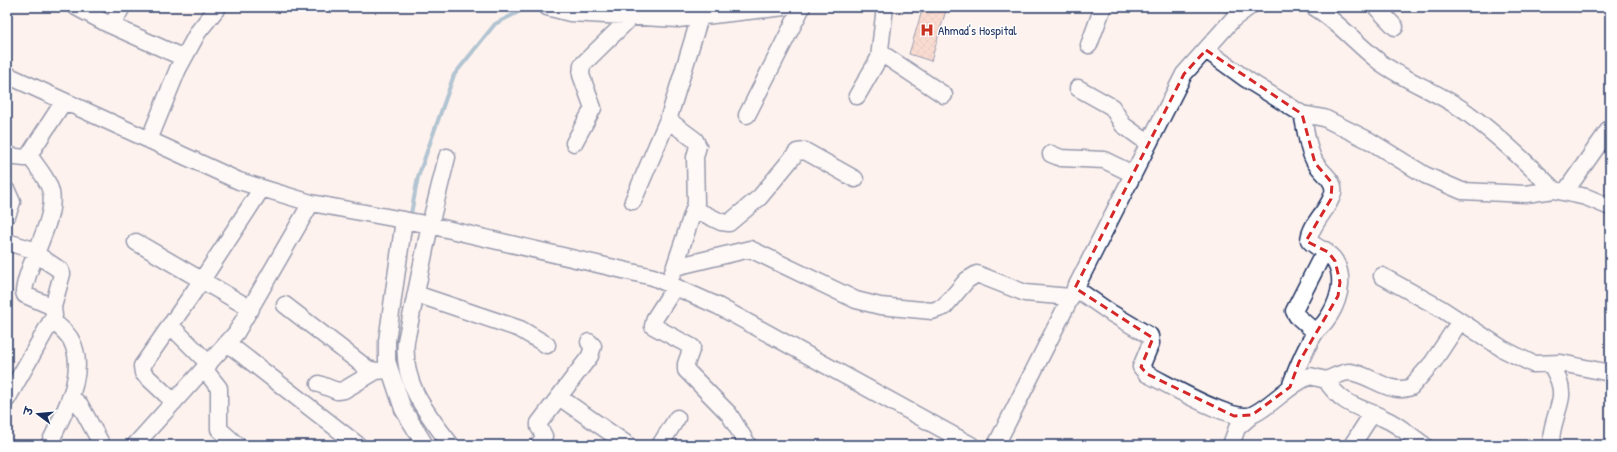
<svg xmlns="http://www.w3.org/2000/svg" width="1617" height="452" font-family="'Patrick Hand','Playpen Sans Deva',sans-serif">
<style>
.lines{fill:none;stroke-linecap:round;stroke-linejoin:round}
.stream{stroke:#598dae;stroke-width:4}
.building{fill:url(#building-cross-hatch);stroke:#1b2f5e}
.minor-casing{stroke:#1b2f5e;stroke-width:19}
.minor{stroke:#fff;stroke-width:16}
.marked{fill:none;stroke:#d62828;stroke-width:3;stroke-dasharray:8 5;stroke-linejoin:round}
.labels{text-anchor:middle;stroke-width:3;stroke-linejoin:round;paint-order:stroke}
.poi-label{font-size:13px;fill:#1b2f5e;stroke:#fff;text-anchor:start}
</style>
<defs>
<pattern id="building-cross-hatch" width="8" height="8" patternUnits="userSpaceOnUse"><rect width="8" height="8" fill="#f7bfac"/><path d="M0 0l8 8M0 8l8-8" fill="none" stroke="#d3a496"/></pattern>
</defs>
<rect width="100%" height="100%" fill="#fdf2ee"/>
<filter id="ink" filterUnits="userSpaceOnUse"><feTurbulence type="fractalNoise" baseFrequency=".025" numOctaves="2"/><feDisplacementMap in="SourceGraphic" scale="8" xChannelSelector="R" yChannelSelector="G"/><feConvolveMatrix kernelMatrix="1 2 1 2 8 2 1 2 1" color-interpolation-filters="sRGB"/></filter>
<g filter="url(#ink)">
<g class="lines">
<path class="stream" d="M410,219L418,177L454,75L495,24L528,7
M393,352L409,403L418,419"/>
</g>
<path class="building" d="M923,7H947L931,61L909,54Z"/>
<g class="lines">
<g class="minor-casing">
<path id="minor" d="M76,7L106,23L184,58
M547,7L570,13L678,19L785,7
M1314,7C1339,22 1357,45 1381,63C1409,83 1443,94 1470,115C1500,137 1528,164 1554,190
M1376,7L1395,27
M112,25L122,7
M1089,45L1103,7
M1206,50L1246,79L1302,114L1324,118L1370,141L1425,175L1462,191L1526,194L1554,190L1586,197L1610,207
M881,53L944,95
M7,75L239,181L311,203L425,224L653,277L718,306L971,445
M1078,88L1112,107L1123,125L1148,143
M857,96L879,58L885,7
M747,115L802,7
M149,140L178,69L198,32L218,7
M574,143L593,108L581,75L582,65L631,17
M1051,154L1061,158L1104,160L1133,174
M7,156L25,158L29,155L64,101
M447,157L430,225L406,341C402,385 426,412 451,445
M7,191L12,202L7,216
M1565,192L1610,128
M633,201L669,117
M694,209L721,222L729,223L760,197L797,152L805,151L855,179
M404,220L387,341V361L403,409L425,445
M7,242L37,251
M136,242L251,309
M36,254L60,270L62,274L53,307
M675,267L750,249L856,300L880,306L932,311L944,307L967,280L977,274L1025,293L1070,297
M672,275L696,203L695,157L698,146L695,140L671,122L669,117L700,17
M1382,276L1440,308L1503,349L1533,364L1561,363L1610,373
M675,287L655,318L653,326L692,347L686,364V370L729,414L748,445
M1075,288L1111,313L1150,336L1151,343L1141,367L1147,374C1168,384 1234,425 1254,414C1275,403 1289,384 1310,376L1326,380C1334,377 1342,372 1350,372C1370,374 1391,396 1411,387L1433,362L1460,321
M416,294L520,329L547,345
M285,305L368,369L376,371L389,370
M170,325L209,364
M1315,332L1297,316L1294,311L1325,250
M227,343L358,445
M1551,364C1556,374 1562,384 1561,396C1560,409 1547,435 1553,445
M204,369L219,388V429L237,445
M1326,380C1343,407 1360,406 1385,419C1399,425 1411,436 1424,445
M319,384L337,391L344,390L376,371
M1290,387C1297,368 1304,350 1315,333C1317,329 1322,326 1325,322C1338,305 1346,280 1335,261C1328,250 1316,249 1309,240C1311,222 1329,210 1333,193C1336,180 1321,173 1315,162C1307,149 1306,129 1302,114
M71,397L80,405L102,445
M559,397L628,445
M7,399L54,316L53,307L25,295L24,292C26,265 57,219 51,192C48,179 36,166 29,155
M174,402L143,373L142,366L202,280L262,188
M49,445C62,415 89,373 71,340C67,332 58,326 52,320
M135,445L236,333L311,203
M539,445L544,436L539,427V423L590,356L593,346L589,342
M660,445L677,418
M996,445L1184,74L1233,19L1249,7
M1231,445L1237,428L1252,415
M1352,445L1372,414"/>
</g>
<use href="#minor" class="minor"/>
</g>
</g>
<path d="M0 0H1617V452H0ZM1206,50L1302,114L1315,163L1332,183L1331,199L1306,241L1328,252L1335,261L1340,282L1338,296L1299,362L1290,387L1252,415L1234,416L1147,374L1141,367L1153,338L1075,288L1184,74Z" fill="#fdf2ee" fill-opacity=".55" fill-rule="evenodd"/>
<path class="marked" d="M1206,50L1302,114L1315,163L1332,183L1331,199L1306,241L1328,252L1335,261L1340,282L1338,296L1299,362L1290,387L1252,415L1234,416L1147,374L1141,367L1153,338L1075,288L1184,74Z"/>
<defs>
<g id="hospital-bare" transform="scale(1.08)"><path d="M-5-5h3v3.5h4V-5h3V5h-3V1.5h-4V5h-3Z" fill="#c8321e" stroke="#fff" stroke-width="2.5" paint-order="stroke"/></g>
</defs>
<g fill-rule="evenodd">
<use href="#hospital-bare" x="927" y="30"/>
</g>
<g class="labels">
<g class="poi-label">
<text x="938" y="35">Ahmad's Hospital</text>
</g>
</g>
<rect width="1617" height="452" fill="none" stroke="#fff" stroke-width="24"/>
<rect x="12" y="12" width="1593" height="428" fill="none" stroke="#1b2f5e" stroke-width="1.5" filter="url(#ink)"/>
<g transform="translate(38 414) rotate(286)" stroke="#ffffff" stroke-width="3" paint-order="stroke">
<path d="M0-3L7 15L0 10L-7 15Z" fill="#1b2f5e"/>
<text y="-6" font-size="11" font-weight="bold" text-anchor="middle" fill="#1b2f5e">उ</text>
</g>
</svg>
